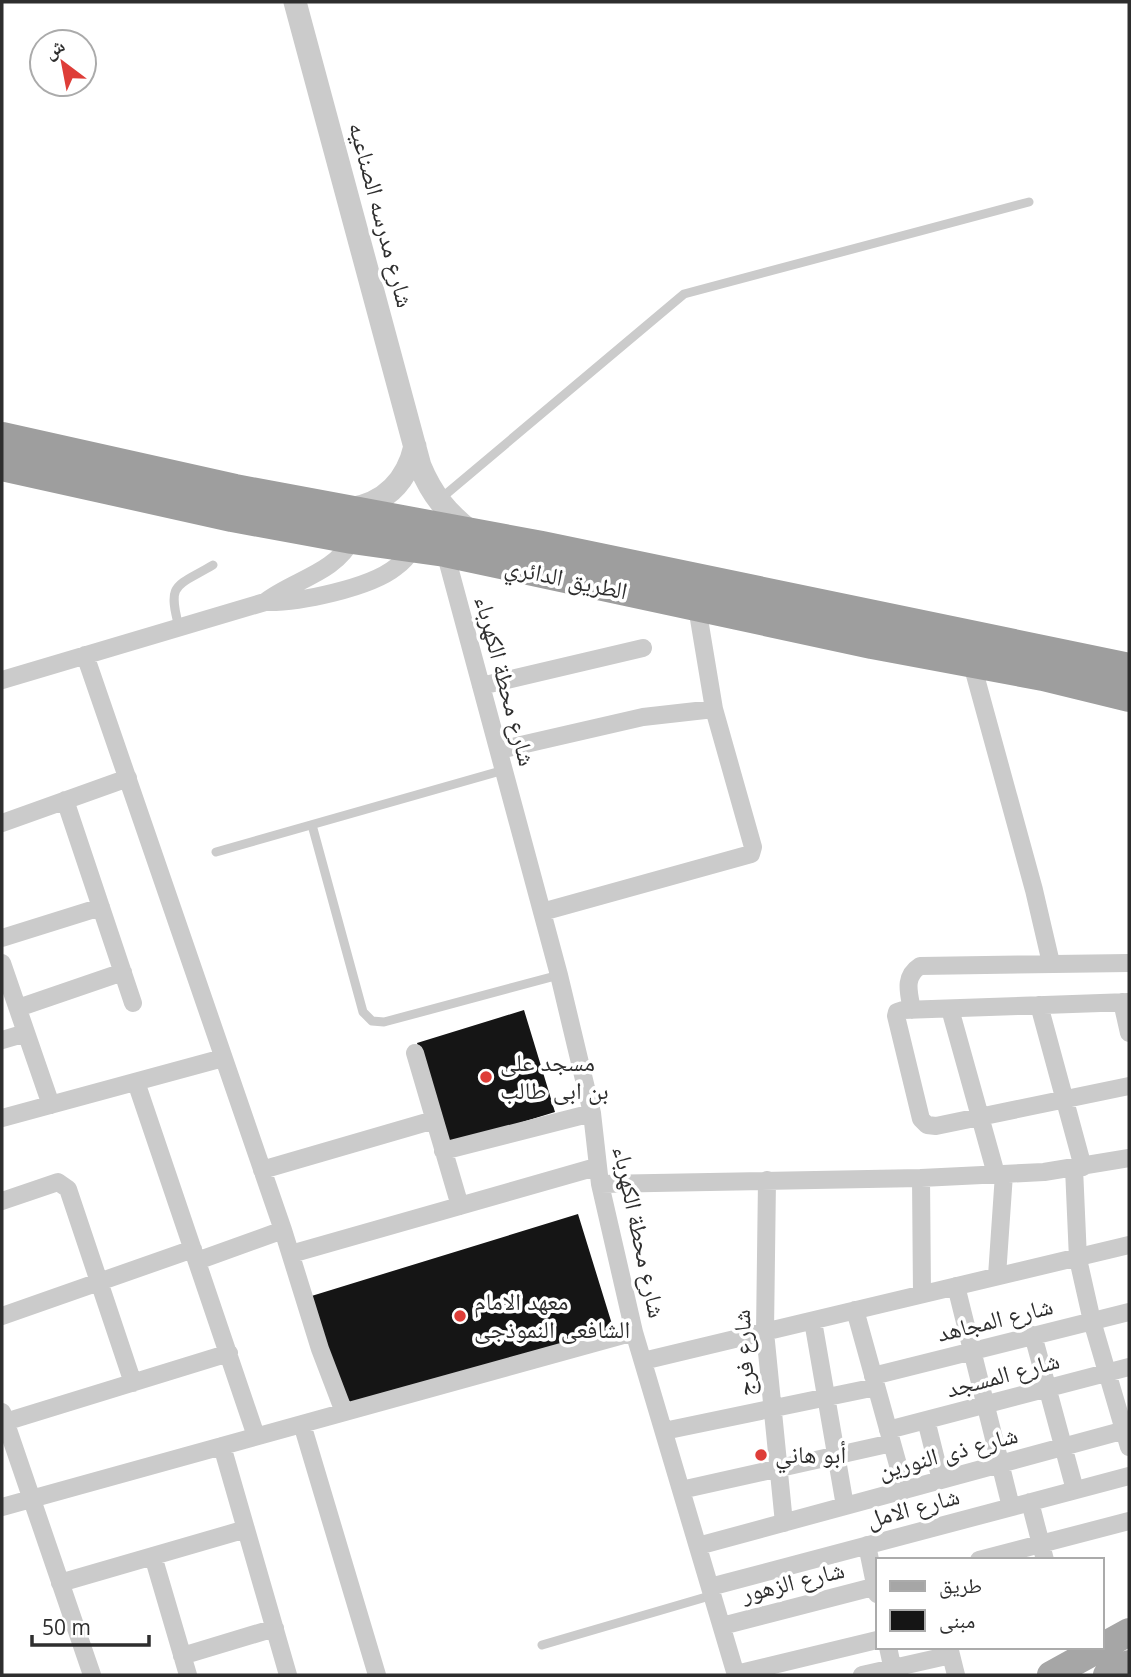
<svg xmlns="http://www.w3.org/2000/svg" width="1131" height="1677" font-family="'Open Sans','Noto Naskh Arabic',sans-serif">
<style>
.building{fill:#151515}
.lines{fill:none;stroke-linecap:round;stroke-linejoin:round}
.service{stroke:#cbcbcb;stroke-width:9}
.minor{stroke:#cbcbcb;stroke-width:18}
.tertiary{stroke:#cbcbcb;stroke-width:23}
.primary{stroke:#a6a6a6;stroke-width:28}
.trunk{stroke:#9e9e9e;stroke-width:30}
.poi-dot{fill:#de3d38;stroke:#fff;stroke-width:2.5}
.labels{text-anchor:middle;stroke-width:7;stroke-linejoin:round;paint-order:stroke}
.street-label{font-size:24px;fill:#2e2e2e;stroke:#fff}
.poi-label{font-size:24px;fill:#2e2e2e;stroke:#fff;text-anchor:start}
</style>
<rect width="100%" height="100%" fill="#fff"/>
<path class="building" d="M524,1010L555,1112L448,1145L417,1043Z
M578,1214L615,1334L341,1418L305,1298Z"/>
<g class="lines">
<path class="service" d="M439,500L684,294L1029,202
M179,627C167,582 176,587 213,565
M312,825L363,1012L372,1021L384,1022L559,975
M216,852L504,770
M542,1645L713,1595"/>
<path class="minor" d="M445,552L559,975L592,1113L600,1184L634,1332L736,1675
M265,602C293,580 336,573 352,539
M85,655L283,1230L320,1349L344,1412
M972,664L1034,890L1051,963
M2,680L265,602C298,603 370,588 396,567C403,562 409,555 414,547
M481,686L643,648
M499,750L643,717L714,709
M65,800L133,1003
M2,823L128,778
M542,912L751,854L753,847L714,709L697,607
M2,938L101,907
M2,963L51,1105
M1122,1002L1129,1033
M1129,1002L903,1010L897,1012L896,1016L921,1119L927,1125L936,1126L1129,1086
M1039,1005L1083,1167
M18,1008L123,972
M950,1009L996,1174
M912,1010C909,993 903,977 920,966L1129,963
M2,1040L26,1033
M415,1053L460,1206
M136,1082L256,1436
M2,1118L223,1058
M443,1151L592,1113
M1074,1168L1078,1259L1092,1321L1129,1447
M262,1170L434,1120
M767,1180L765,1332L784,1523
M600,1184L921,1178
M2,1201L58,1182L68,1189L133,1383
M291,1254L596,1167
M197,1261L283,1230
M997,1276L1004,1174
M956,1286L1011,1507
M922,1294L921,1178L1044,1172L1129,1158
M855,1310L905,1490
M2,1316L193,1249
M813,1321L845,1506
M1033,1335L1075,1490
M643,1361L1129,1245
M873,1376L1129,1312
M2,1412L92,1675
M926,1420L941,1480
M5,1422L229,1353
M302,1424L377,1675
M888,1430L1129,1367
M664,1431L876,1387
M222,1446L288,1675
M681,1490L892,1443
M1030,1502L1045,1560
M2,1507L634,1332
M867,1545L877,1594
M698,1546L1129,1429
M153,1556L188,1675
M979,1560L1129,1521
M60,1583L246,1529
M710,1587L1129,1476
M722,1626L877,1586
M888,1647L894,1675
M949,1647L956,1675
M182,1656L275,1628
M736,1674L877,1640
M862,1675L951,1655"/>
<path class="tertiary" d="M295,2L420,466C432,495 447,513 471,532
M350,509C386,503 407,481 415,446"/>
<path class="primary" d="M1051,1675L1129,1632
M1107,1675L1129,1664"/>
<path class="trunk" d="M2,437L235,489L542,546L1129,668
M2,466L232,517L352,539L445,552L872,644L1043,676L1129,697"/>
</g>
<g class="poi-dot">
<circle cx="486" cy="1077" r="7"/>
<circle cx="460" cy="1316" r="7"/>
<circle cx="761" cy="1455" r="7"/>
</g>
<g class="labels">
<g class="street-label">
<text transform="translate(381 215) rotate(75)" y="8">شارع مدرسه الصناعيه</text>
<text transform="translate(566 579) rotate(12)" y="8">الطريق الدائري</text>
<text transform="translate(505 681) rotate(75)" y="8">شارع محطة الكهرباء</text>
<text transform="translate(639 1232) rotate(78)" y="8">شارع محطة الكهرباء</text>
<text transform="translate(995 1320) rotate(-14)" y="8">شارع المجاهد</text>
<text transform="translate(744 1353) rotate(-93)" y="8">شارع فرج</text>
<text transform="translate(1003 1375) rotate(-15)" y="8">شارع المسجد</text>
<text transform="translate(948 1453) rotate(-15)" y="8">شارع ذى النورين</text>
<text transform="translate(913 1508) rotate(-15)" y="8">شارع الامل</text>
<text transform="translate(793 1582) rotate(-14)" y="8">شارع الزهور</text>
</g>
<g class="poi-label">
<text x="500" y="1071">مسجد على<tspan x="500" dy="28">بن ابى طالب</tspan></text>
<text x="474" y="1310">معهد الامام<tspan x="474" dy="28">الشافعى النموذجى</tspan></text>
<text x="775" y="1463">أبو هاني</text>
</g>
</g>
<rect width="1131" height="1677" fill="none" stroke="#2e2e2e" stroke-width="7"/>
<rect x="876" y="1558" width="228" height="91" fill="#ffffff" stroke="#ababab" stroke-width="2"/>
<rect x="890" y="1581" width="35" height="10" fill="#a6a6a6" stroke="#ababab" stroke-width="2"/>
<text x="939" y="1593" font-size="21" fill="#2e2e2e">طريق</text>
<rect x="890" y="1610" width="35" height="21" fill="#151515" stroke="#ababab" stroke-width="2"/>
<text x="939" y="1628" font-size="21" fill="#2e2e2e">مبنى</text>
<g transform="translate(63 63) rotate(328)"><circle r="33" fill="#ffffff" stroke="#ababab" stroke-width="2"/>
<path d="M0-5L12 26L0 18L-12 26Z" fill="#de3d38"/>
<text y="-10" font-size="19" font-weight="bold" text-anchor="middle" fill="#2e2e2e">ش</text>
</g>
<path d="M32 1635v10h117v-10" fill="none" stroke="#2e2e2e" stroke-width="3.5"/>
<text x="42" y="1635" font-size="21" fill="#2e2e2e" stroke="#ffffff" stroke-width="5" paint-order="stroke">50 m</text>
</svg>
